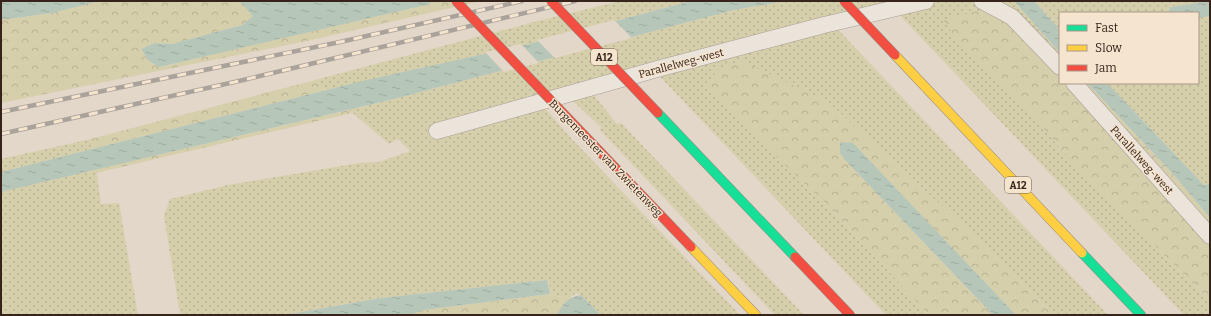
<svg xmlns="http://www.w3.org/2000/svg" width="1211" height="316" font-family="Bitter,serif">
<style>
.grass{fill:url(#grass-dots)}
.forest{fill:url(#forest-crowns)}
.water{fill:url(#water-ripples)}
.pier{fill:#e3d7c9}
.lines{fill:none;stroke-linecap:round;stroke-linejoin:round}
.street-casing{stroke:#a89c93;stroke-width:17}
.fast-casing{stroke:#978c83;stroke-width:10}
.slow-casing{stroke:#978c83;stroke-width:10}
.jam-casing{stroke:#978c83;stroke-width:10}
.street{stroke:#ebe4db;stroke-width:16}
.fast{stroke:#16e098;stroke-width:9}
.slow{stroke:#ffcf43;stroke-width:9}
.jam{stroke:#f24e42;stroke-width:9}
.rail-casing{stroke:#aaa39c;stroke-width:4.5}
.rail{stroke:#f5e4ce;stroke-width:3;stroke-dasharray:9;stroke-linecap:butt}
.jam-bridge-casing{stroke:#978c83;stroke-width:10;stroke-linecap:butt}
.jam-bridge{stroke:#f24e42;stroke-width:9}
.labels{text-anchor:middle;stroke-width:3;stroke-linejoin:round;paint-order:stroke}
.shield{fill:#f5e4ce;stroke:#6f5e51;stroke-width:1}
.shield-label{font-size:10px;font-weight:bold;fill:#36241c}
.street-label{font-size:11px;fill:#36241c;stroke:#f5e4ce}
</style>
<defs>
<pattern id="grass-dots" width="8" height="8" patternUnits="userSpaceOnUse"><rect width="8" height="8" fill="#d6cfab"/><path d="M2 2h.1M6 6h.1" fill="none" stroke="#b8b293" stroke-width="1.8" stroke-linecap="round"/></pattern>
<pattern id="forest-crowns" width="20" height="18" patternUnits="userSpaceOnUse"><rect width="20" height="18" fill="#d6cfab"/><path d="M2 6a3 3 0 1 1 6 0M12 15a3 3 0 1 1 6 0" fill="none" stroke="#b8b293"/></pattern>
<pattern id="water-ripples" width="26" height="14" patternUnits="userSpaceOnUse"><rect width="26" height="14" fill="#b6c7b9"/><path d="M2 4q2-2 4 0t4 0M15 11q2-2 4 0t4 0" fill="none" stroke="#9dab9e"/></pattern>
</defs>
<rect width="100%" height="100%" fill="#e3d7c9"/>
<path class="grass" d="M620,1H691L529,44L326,90L315,80L534,22Z
M786,1H1014L1044,35L978,11L1024,105L1060,148L1163,254L1210,301V315H1184L893,8L828,19L1108,315H1053L967,229L827,101L823,201L929,315H886L650,66L585,84L617,124L621,123L804,315H775L599,129L602,128L561,90L535,97L570,137L740,315H601L581,295L576,293L571,297L554,296L547,280L381,298L284,315H174L180,314L164,216L170,199L228,185L359,163L379,162L410,151L398,139L389,144L349,110L390,100L734,10Z
M1034,1H1210L1170,7L1168,13H1060V30Z
M1210,16V184L1204,185L1107,83H1198V18Z
M91,139L93,149L1,172V159Z
M96,169L101,204L119,203L138,315H1V192Z"/>
<path class="forest" d="M100,1H239L254,16L242,25L172,44L155,43L141,49L149,61L159,67L429,4L430,1H481L307,41L1,103V20L52,13Z
M978,11L1044,35L1060,53V83H1087L1174,175L1210,218V301L1163,254L1060,148L1024,105L967,53L943,20Z
M742,61L827,101L967,229L1053,315H1016L853,144L845,160L993,315H929L823,201L705,88L717,70Z
M315,80L326,90L93,149L91,139Z
M349,110L352,113L96,173V169Z
M547,280L554,296L571,297L562,307L557,315H410L424,310L550,294Z"/>
<path class="water" d="M1,1H100L52,13L1,20Z
M239,1H430V4L159,67L149,61L141,49L155,43L172,44L242,25L253,16Z
M691,1H786L734,10L390,100L1,192V172L358,82L529,44Z
M1014,1H1034L1060,30V53Z
M1210,1V16L1198,18V13H1168L1170,7Z
M1087,83H1107L1204,185L1210,184V218L1174,175Z
M840,142L853,143L1016,315H993L845,160L840,153Z
M547,280L550,294L424,310L410,315H284L381,298Z
M581,295L601,315H557C564,302 567,298 581,295Z"/>
<path class="pier" d="M614,20L632,38L555,58L537,40Z
M521,44L539,63L504,72L485,52Z"/>
<g class="lines">
<g class="street-casing">
<path id="street" d="M982,1L1012,17L1060,67
M1074,83L1210,236
M437,131L661,68L824,25L926,1"/>
</g>
<g class="fast-casing">
<path id="fast" d="M658,113L795,257
M1082,253L1141,315"/>
</g>
<g class="slow-casing">
<path id="slow" d="M895,55L1082,253
M691,247L756,315"/>
</g>
<g class="jam-casing">
<path id="jam" d="M583,134L691,247
M795,257L850,315"/>
</g>
<use href="#street" class="street"/>
<use href="#fast" class="fast"/>
<use href="#slow" class="slow"/>
<use href="#jam" class="jam"/>
<g class="rail-casing">
<path id="rail" d="M1,112L340,42L522,1
M1,134L239,81L575,1"/>
</g>
<use href="#rail" class="rail"/>
<g class="jam-bridge-casing">
<path id="jam-bridge" d="M456,1L583,134
M551,1L658,113
M844,1L895,55"/>
</g>
<use href="#jam-bridge" class="jam-bridge"/>
</g>
<g class="labels">
<g class="shield">
<rect x="591" y="49" width="26" height="16" rx="3"/>
<rect x="1005" y="177" width="26" height="16" rx="3"/>
</g>
<g class="shield-label">
<text x="604" y="61">A12</text>
<text x="1018" y="189">A12</text>
</g>
<g class="street-label">
<text transform="translate(681 63) rotate(-15)" y="4">Parallelweg-west</text>
<text transform="translate(606 158) rotate(46)" y="4">Burgemeester van Zwietenweg</text>
<text transform="translate(1142 160) rotate(48)" y="4">Parallelweg-west</text>
</g>
</g>
<rect width="1211" height="316" fill="none" stroke="#36241c" stroke-width="4"/>
<rect x="1059" y="12" width="140" height="72" fill="#f5e4ce" stroke="#a99787"/>
<rect x="1067" y="25" width="20" height="6" fill="#16e098" stroke="#a99787"/>
<text x="1095" y="32" font-size="12" fill="#36241c">Fast</text>
<rect x="1067" y="45" width="20" height="6" fill="#ffcf43" stroke="#a99787"/>
<text x="1095" y="52" font-size="12" fill="#36241c">Slow</text>
<rect x="1067" y="65" width="20" height="6" fill="#f24e42" stroke="#a99787"/>
<text x="1095" y="72" font-size="12" fill="#36241c">Jam</text>
</svg>
